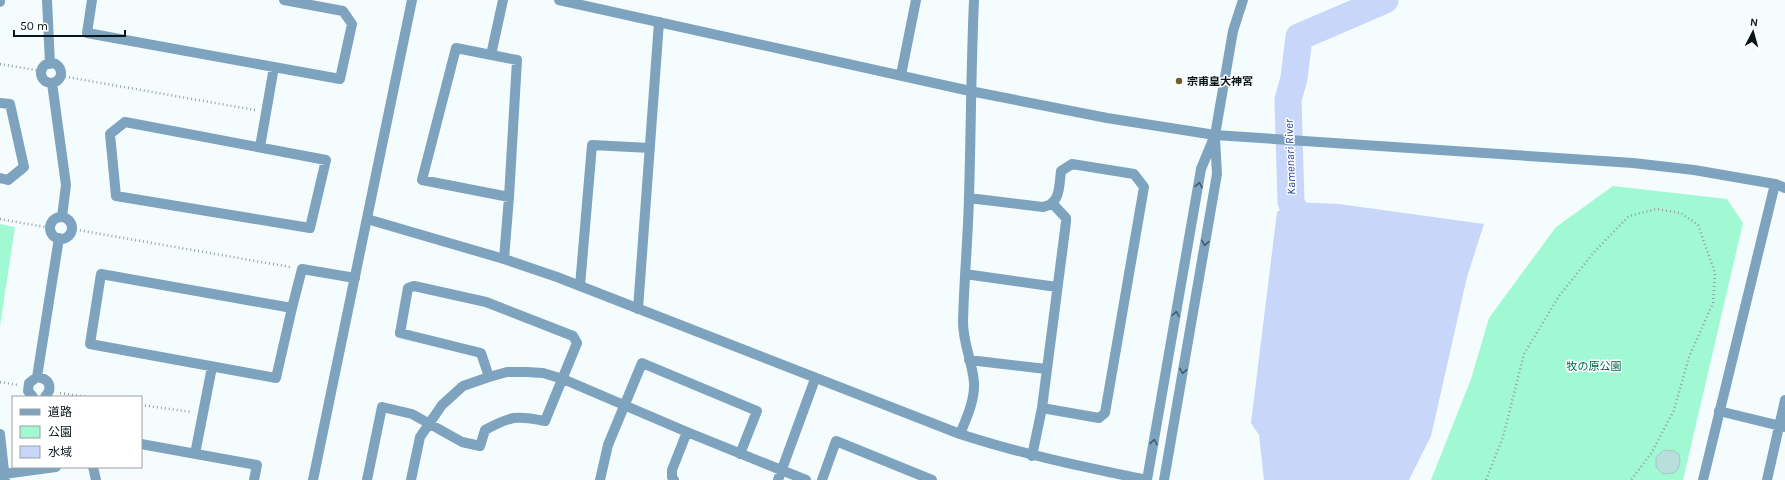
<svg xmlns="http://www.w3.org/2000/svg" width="1785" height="480" font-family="Karla,'Noto Sans JP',sans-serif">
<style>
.green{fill:#a0f9d3}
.water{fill:#c7d6f9}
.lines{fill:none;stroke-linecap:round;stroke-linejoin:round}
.river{stroke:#c7d6f9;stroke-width:27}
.building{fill:#b8dfdc;stroke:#a2c9c6}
.path{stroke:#959ea1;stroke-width:2.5;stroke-dasharray:1 3;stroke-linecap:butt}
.minor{stroke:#7ea3bf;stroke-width:10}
.tertiary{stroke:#7ea3bf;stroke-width:10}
.oneway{stroke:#425c6c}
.poi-dot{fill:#715e2d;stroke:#fff;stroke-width:1.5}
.labels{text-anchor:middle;stroke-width:3;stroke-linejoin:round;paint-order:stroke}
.poi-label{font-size:11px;font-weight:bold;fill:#071418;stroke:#fff;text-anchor:start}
.park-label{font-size:11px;fill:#016548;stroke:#fff}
.water-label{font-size:12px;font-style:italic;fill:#25409e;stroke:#fff}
</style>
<rect width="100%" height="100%" fill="#f5fcfe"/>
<path class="green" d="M1613,186L1727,199L1743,223L1683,480H1431L1471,379L1489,318L1556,227Z
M0,224L15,227L0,326Z"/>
<path class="water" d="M1291,202L1339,204L1484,224L1467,277L1431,436L1409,480H1264L1259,435L1251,423L1277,212Z"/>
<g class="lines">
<path class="river" d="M1306,235L1291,202L1288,100L1294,78L1299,37L1385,0"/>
</g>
<path class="building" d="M1664,450L1674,451L1679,454L1680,461L1678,469L1674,473L1663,474L1656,467V457Z"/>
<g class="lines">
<path class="path" d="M0,64L41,71
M61,76L255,110
M0,219L50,228
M72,229L290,267
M0,382L18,385
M60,393L88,397
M141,405L192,412
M1486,480L1503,437L1524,354L1559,296L1595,251L1629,216L1656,209L1681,213L1698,225L1715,273L1713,303L1689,357L1674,410L1652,452L1631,480"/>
<path class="minor" d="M47,0L50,64
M92,0L87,33L340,79L352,24L343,11L284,0
M0,2V0
M456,48L517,60L509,197L422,180Z
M491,55L503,0
M41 73a10 10 0 1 1 20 0a10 10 0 1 1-20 0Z
M901,75L916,0
M52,83L66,185L62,217
M0,103L10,104L24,167L8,180L0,178
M125,122L326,160L310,228L116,196L110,134Z
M260,147L274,67
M1775,184L1785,188
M969,198L1043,207C1061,204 1059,185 1061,171L1072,164L1134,174L1144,187L1105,413L1099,418L1042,408
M50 228a11 11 0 1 1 22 0a11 11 0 1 1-22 0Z
M504,259L509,197
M101,274L292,308L276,378L90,344Z
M965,274L1057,287
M580,286L592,145L650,148
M292,308L302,269L355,278
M638,309L659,22
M969,360L1046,369
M37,377L59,238
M33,397L28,391L29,383L37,377C46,378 51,383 49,391L45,397
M1719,411L1785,427
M0,434L5,480
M960,434C967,417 975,400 974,382C972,361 963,343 963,322C964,280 968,239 969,197C971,132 971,66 974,0
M141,444L257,465L254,480
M195,454L212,367
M1032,456L1042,408L1066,222V218L1052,203
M93,467L96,480
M4,474L56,467
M367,480L382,407L412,414L462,442L480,446L485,430C511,416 516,415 545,421L577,343L573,336L486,302L414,286L408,288L400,333L481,353L489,377
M411,480L420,437L442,405L463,386L489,377L507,372H526L543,373L563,379L687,432L806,480
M600,480L608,445L642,363L757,411L740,454
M674,480L672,477V470L687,432
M778,480L815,379
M822,480L836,441L932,480
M1767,480L1785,400"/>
<path class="tertiary" d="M559,0L970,91L1107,118L1215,135L1633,163L1694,170L1775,184L1703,480
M367,219L504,259L557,277L960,434C1021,454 1084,467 1147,480
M313,480L412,0
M1147,480L1201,169L1215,135L1233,31L1243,0
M1164,480L1217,174L1215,139"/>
</g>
<defs><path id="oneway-chevron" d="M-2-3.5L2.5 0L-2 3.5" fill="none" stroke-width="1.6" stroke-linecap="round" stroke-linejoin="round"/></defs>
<g class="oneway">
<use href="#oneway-chevron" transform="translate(1199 185) rotate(-80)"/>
<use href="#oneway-chevron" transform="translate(1205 243) rotate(100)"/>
<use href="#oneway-chevron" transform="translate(1176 314) rotate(-80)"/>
<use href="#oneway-chevron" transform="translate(1183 371) rotate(100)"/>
<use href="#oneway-chevron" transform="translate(1154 442) rotate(-80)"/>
</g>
<circle class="poi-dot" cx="1179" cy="81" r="4"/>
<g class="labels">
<g class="poi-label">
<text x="1187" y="85">宗甫皇大神宮</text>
</g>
<g class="park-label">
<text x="1594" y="370">牧の原公園</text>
</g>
<g class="water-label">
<text transform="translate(1290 157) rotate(-92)" y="4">Kamenari River</text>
</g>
</g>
<rect x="12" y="396" width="130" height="72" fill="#ffffff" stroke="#9ca1a3"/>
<rect x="20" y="409" width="20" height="6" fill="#7ea3bf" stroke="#9ca1a3"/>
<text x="48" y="416" font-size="12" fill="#071418">道路</text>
<rect x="20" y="426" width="20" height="12" fill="#a0f9d3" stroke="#9ca1a3"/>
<text x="48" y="436" font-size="12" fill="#071418">公園</text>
<rect x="20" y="446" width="20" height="12" fill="#c7d6f9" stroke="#9ca1a3"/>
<text x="48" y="456" font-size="12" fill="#071418">水域</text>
<g transform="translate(1753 32) rotate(6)" stroke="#ffffff" stroke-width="3" paint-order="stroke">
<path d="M0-3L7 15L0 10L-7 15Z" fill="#071418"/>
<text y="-6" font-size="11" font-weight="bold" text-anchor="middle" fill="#071418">N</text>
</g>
<path d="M14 30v6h111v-6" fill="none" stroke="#071418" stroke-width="2"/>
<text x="20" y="30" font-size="12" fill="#071418" stroke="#ffffff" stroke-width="3" paint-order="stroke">50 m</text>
</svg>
